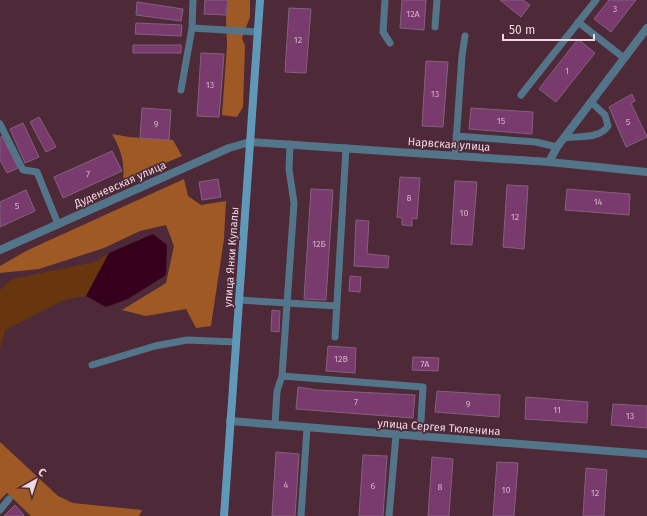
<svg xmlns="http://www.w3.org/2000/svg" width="647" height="516" font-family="'Fira Sans',sans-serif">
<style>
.green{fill:#67360f}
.forest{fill:#9e5925}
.water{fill:#36001d}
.building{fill:#793a6e;stroke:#83617c}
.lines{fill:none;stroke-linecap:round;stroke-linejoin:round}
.lane{stroke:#537589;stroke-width:7}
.street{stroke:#537589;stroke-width:8}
.secondary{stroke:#6098b8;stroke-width:8}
.labels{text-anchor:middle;stroke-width:3.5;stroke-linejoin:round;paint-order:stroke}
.number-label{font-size:9px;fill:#d2b0c3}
.street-label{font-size:11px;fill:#efd7df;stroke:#4e2938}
</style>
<rect width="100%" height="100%" fill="#4e2938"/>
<path class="green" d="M109,253L86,296L64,300L5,330L0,349V290L12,279L95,262Z"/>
<path class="forest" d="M228,0H250V17L242,38L245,46L243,107L237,117L222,115L227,45L226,17Z
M112,134L129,137L173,140L182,156L123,181C125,163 121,149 112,134Z
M184,179L188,196L201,205L226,201L224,239L211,326L196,328L186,309L146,316L122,310L166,283L174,246L166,225L140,231L104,248L39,269L0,273V266L28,250Z
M0,442L58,496L73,503L142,510L139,516H31L7,493L0,500Z"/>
<path class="water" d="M153,234L167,245L166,275L128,299L106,307L86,296L109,253Z"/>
<path class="building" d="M205,0H228L226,15L204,14Z
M402,0H426L424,30L400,28Z
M500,0H523L530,5L521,17Z
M609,0H636L611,32L594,19Z
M137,2L183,9L181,21L136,15Z
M289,8L311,9L306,73L285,72Z
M136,23L182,25L181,36L135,34Z
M578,39L595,53L556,102L539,89Z
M133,45H181V53H133Z
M201,53L224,54L219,117L197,116Z
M426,61L448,62L443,127L422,126Z
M632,94L635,101L631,103L647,137L626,147L609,107Z
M142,108L171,110L169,140L140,138Z
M471,108L533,112L532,134L469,129Z
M39,117L56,147L46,152L30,122Z
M23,123L39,157L25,163L10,129Z
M2,136L18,168L7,173L0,160V138Z
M112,151L122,171L63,198L54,177Z
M400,177L420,178L417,219L412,218V226L402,225V218L397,217Z
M218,179L221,197L202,200L199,182Z
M455,181L477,182L472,245L451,244Z
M507,185L528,186L524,249L503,247Z
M311,189L333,190L326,300L304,299Z
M567,189L630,194L629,215L565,210Z
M26,190L35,211L0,227V202Z
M356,220L369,221L367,254L389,256L388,268L354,266Z
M350,276L361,277L360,292L349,291Z
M272,310L280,311L279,332L271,331Z
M328,346L356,348L355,373L326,371Z
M413,357L439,358L438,371L412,370Z
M298,387L317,390L415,395L413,418L296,409Z
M437,391L500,395L499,417L435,412Z
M526,397L588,402L587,423L525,419Z
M613,404L647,406V428L611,425Z
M276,452L299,454L295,516H272Z
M363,455L387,456L383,516H359Z
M432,457L453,459L449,516H428Z
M497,462L518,463L514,516H493Z
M586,468L607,470L604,516H583Z
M15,505L24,515L22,516H4Z"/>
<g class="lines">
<path class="lane" d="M385,0L383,32L390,43
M578,22L624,58
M435,27L437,0
M192,28L193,0
M181,90L192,28L258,32
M521,95L596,0
M0,124L23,170L37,172L58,224
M456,136L536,142L557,147
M564,138C578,136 600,139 608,126L605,115L591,102
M455,156L462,56L465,36
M239,300L337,306
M335,337L346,148
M92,365L155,346L187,340L236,342
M282,376L423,387L420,437
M275,425L277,391L282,376L294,203L289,169L290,144
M0,510L9,499
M301,516L307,428
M389,516L396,435"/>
<path class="street" d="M549,162L557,147L647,28
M0,250L229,148L250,142L549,162L647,172
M230,421L647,454"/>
<path class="secondary" d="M224,516L260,0"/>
</g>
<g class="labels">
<g class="number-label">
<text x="615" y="12">3</text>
<text x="413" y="17">12А</text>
<text x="298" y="43">12</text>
<text x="567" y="74">1</text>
<text x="210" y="88">13</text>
<text x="435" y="97">13</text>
<text x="501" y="124">15</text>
<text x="628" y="125">5</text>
<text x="156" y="127">9</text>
<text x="88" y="177">7</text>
<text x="409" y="201">8</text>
<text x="598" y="205">14</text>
<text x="17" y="209">5</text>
<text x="464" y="216">10</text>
<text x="515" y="220">12</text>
<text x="319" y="247">12Б</text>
<text x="341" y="362">12В</text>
<text x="425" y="367">7А</text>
<text x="356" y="405">7</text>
<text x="468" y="407">9</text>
<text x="557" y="413">11</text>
<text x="630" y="419">13</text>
<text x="286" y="488">4</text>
<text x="373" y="489">6</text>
<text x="440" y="490">8</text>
<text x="506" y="493">10</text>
<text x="595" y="496">12</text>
</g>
<g class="street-label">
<text transform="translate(449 144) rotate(4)" y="4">Нарвская улица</text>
<text transform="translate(120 184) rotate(-24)" y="4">Дуденевская улица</text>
<text transform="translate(231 257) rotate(-86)" y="4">улица Янки Купалы</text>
<text transform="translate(439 427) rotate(4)" y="4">улица Сергея Тюленина</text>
</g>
</g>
<g transform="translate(36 480) rotate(39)" stroke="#4e2938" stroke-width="3" paint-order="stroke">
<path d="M0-3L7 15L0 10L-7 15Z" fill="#efd7df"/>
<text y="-6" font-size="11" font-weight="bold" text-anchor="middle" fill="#efd7df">С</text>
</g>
<path d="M503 34v6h91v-6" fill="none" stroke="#efd7df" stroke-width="2"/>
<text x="509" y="34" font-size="12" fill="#efd7df" stroke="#4e2938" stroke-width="3" paint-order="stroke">50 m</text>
</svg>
